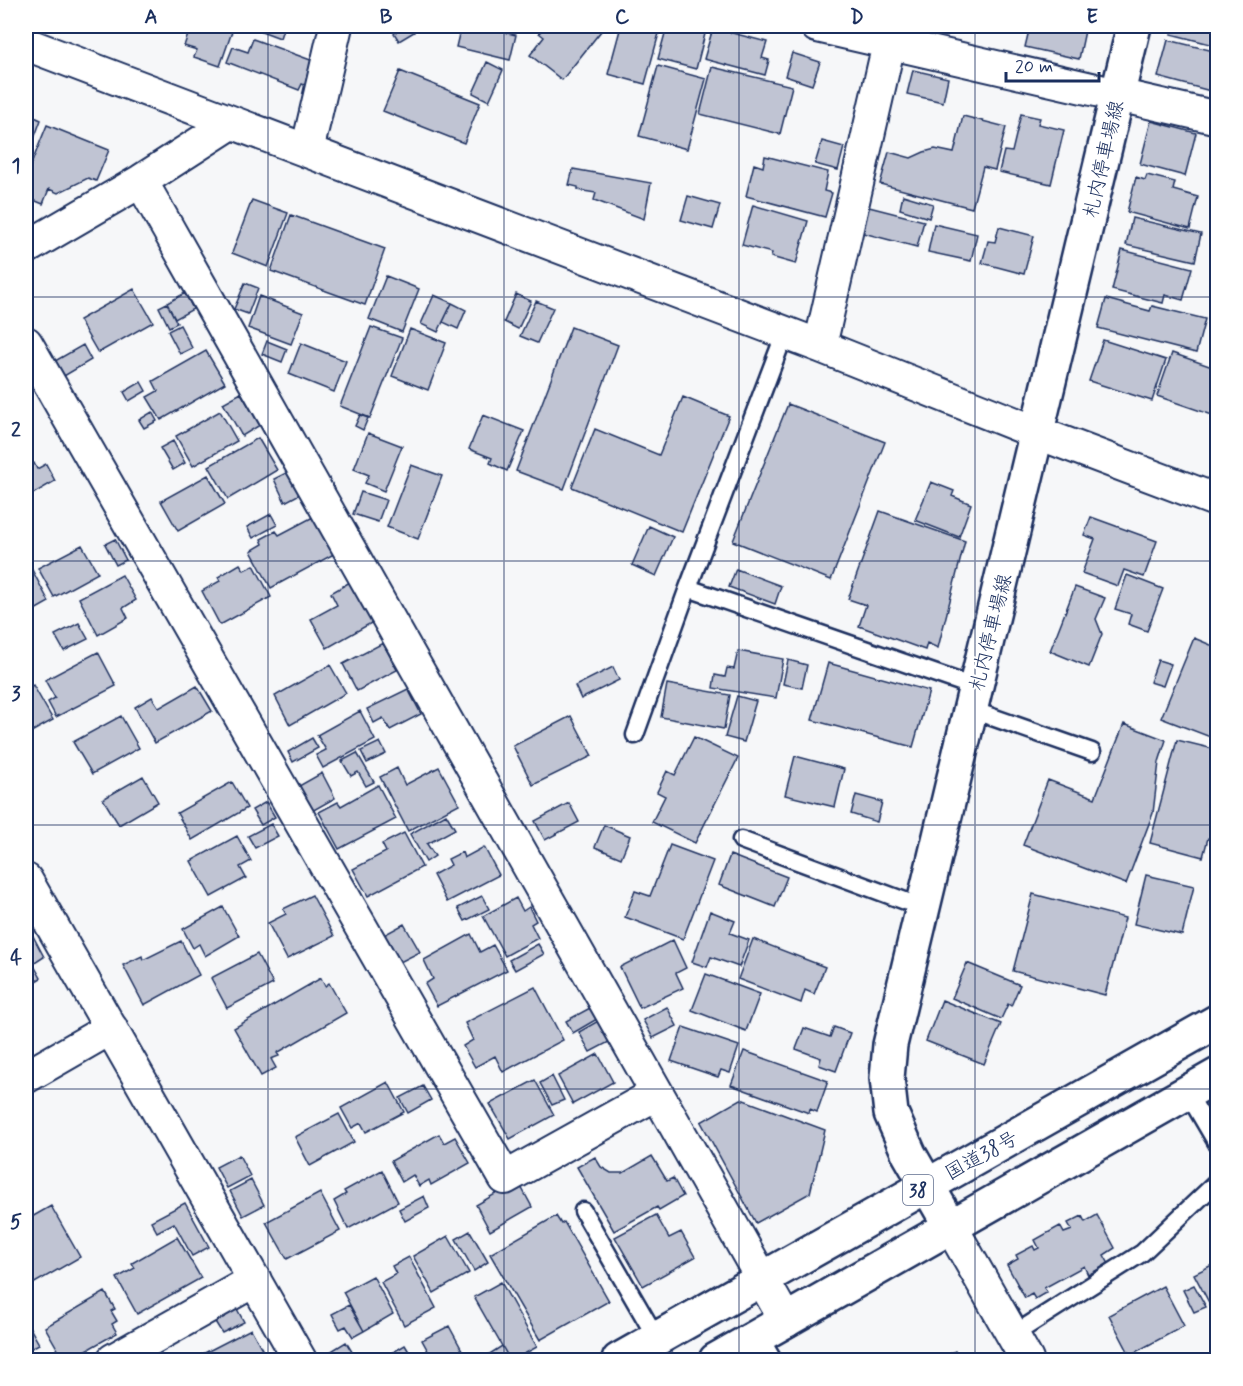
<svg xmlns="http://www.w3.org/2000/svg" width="1243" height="1386" font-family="Mynerve,'Klee One',sans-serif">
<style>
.building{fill:#c0c4d3;stroke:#1b2f5e;stroke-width:1.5}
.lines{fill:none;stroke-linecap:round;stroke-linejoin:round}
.service-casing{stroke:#1b2f5e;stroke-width:21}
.minor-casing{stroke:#1b2f5e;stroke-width:36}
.secondary-casing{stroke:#1b2f5e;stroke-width:38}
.trunk-casing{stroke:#1b2f5e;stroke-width:38}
.service{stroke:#fff;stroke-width:16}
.minor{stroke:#fff;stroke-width:32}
.secondary{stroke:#fff;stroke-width:33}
.trunk{stroke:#fff;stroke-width:33}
.grid{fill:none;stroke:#1b2f5e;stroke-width:1.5;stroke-opacity:0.55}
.labels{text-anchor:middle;stroke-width:4.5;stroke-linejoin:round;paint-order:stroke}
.shield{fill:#fff;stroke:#5f6d8e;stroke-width:1.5}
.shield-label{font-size:18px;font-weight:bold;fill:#1b2f5e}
.street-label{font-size:20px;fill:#1b2f5e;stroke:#fff}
.neatline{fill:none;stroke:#1b2f5e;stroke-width:2}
.grid-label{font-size:20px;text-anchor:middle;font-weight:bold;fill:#1b2f5e}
</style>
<rect width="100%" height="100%" fill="#f6f7f9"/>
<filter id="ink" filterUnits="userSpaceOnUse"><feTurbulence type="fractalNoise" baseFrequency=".0167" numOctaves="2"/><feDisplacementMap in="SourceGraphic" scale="12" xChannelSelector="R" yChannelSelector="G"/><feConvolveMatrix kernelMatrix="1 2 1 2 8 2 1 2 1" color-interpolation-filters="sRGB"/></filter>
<g filter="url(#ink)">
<path class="building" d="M153,26H185L182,33Z
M191,26H234L220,66L194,57L197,50L184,46Z
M257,26H284L280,38L256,29Z
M406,26H410L414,32L399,41L394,33Z
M461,26H478L516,35L510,60L456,47Z
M545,26H595L601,31L562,80L530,55L544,37L539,33Z
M621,26H661L645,84L608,74Z
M667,26H707L696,69L658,59Z
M1030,26H1086L1079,59L1025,47Z
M1174,26H1218V46L1171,34Z
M713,28L767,42L762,58L769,60L765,75L704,59Z
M253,39L316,62L307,86L302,84L299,90L227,62L233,47L248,52Z
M1168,40L1218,52V93L1158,77Z
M792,53L820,62L812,85L785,76Z
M487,62L503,70L489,101L473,93Z
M658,66L706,79L687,149L639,136Z
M712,67L792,86L780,134L700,114Z
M913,70L948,78L943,102L907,94Z
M400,71L480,103L464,143L383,111Z
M1021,114L1040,118L1038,124L1064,130L1051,184L999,172L1004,151L1012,152Z
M30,115L41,120L26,160V126Z
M963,116L1006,127L995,170L983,167L972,208L880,184L889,152L911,158L924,152L935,149L954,153Z
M1151,121L1196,133L1185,176L1140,164Z
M47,125L109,150L96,181L88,178L58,193L49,189L43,204L26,197V177Z
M822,141L844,147L838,170L815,164Z
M765,156L828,172L824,191L832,193L825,217L746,196L754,164L763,167Z
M573,169L651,183L644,219L594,200L596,193L578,190V187L569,185Z
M1147,175L1175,182L1173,190L1198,197L1190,229L1127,212L1136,177L1145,180Z
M903,195L933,204L929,218L900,209Z
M688,196L720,205L713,229L681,220Z
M252,200L288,213L268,267L232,253Z
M753,205L808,221L796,264L771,257L772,253L742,245Z
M869,207L924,221L917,247L863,233Z
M291,215L385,249L365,305L271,271Z
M1132,218L1201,234L1195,261L1126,245Z
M934,224L977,234L971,261L928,252Z
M999,227L1034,236L1024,274L982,263L988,241L995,242Z
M1122,250L1192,268L1183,300L1165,295L1163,303L1112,290Z
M386,276L419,289L402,332L369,319Z
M245,283L258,288L248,314L234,309Z
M134,289L153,322L98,353L79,320Z
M185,293L193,309L175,319L167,303Z
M516,294L531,301L518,329L504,322Z
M434,295L452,303L438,332L421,324Z
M259,296L303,313L291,344L248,328Z
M1106,299L1150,311L1152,306L1205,319L1196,353L1098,328Z
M536,301L553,308L537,343L520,336Z
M167,303L177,323L169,327L159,307Z
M452,303L466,310L458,329L443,322Z
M180,325L192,348L180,354L168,331Z
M371,327L402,338L370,418L340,406Z
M571,327L618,345L564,489L516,471Z
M410,329L446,343L428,390L392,376Z
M1103,340L1166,360L1152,401L1089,381Z
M267,341L287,349L282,362L262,354Z
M301,343L346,361L334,392L289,374Z
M83,345L91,360L64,376L55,361Z
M206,351L225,383L161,420L147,397L158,391L153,381Z
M1172,353L1218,369V417L1157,396Z
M141,382L146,391L129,401L124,392Z
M241,393L260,425L242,436L223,403Z
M683,397L729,416L682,532L572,487L595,429L659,455Z
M788,404L885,442L831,580L733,541Z
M220,411L237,441L193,466L176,436Z
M152,412L157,421L144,428L139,420Z
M360,415L368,418L363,430L355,426Z
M483,415L524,431L507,471L490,463L492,458L469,449Z
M368,433L402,446L384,491L365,483L369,475L354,469Z
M258,438L277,470L228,499L209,466Z
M173,441L185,463L173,470L160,448Z
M34,463L37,469L46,464L55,481L26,498V468Z
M411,465L442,476L418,539L387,527Z
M288,472L300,494L285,502L274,479Z
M208,475L225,504L178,531L161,501Z
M931,482L954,491L952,496L971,504L959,537L915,520Z
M361,492L386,500L378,522L353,514Z
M880,511L965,541L938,648L927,643L925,650L859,626L866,605L848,599Z
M271,514L277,525L253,538L247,527Z
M313,517L334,554L271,588L251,551L263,544L261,539L276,531L279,535Z
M1091,517L1157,541L1144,577L1124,570L1118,586L1082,573L1095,539L1084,535Z
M649,526L673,537L656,576L632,565Z
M115,539L126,560L116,565L105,544Z
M82,545L98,573L54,597L38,568Z
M240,564L244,570L254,565L271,597L220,625L202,591L220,581L218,577Z
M30,566L49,602L26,615V568Z
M736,569L781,586L775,604L729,587Z
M122,575L136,600L123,608L128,618L98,635L79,598Z
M1127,575L1163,589L1147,631L1128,624L1131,614L1115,609Z
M350,582L373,622L327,648L311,619L337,605L331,593Z
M1075,587L1105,598L1096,619L1102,634L1089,667L1050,651Z
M79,623L88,639L64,651L55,635Z
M1194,638L1218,648V740L1161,718Z
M383,643L397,670L357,691L343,664Z
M738,651L783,659L776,698L713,688L715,675L725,677L727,668L734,669Z
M98,652L116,686L56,717L48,702L55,698L45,680Z
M788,660L807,665L802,688L783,684Z
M1158,660L1171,664L1163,686L1150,682Z
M828,663L929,691L913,747L812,720Z
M330,665L346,693L290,725L275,696Z
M613,667L619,680L581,699L575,686Z
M667,684L730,695L724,729L661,717Z
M33,685L53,720L26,735V689Z
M197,686L212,711L155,743L135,707L152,697L159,708Z
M408,689L421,714L390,730L383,718L374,723L367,709Z
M737,696L756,701L744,742L725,737Z
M360,711L375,740L323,768L316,755L326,750L317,735Z
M121,716L139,748L92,774L73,742Z
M571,716L592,756L533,785L513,746Z
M1124,724L1166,740L1159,762L1153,813L1126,884L1023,845L1048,780L1095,798Z
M694,737L738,758L695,843L652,822L665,796L657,792L667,771L675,775Z
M312,738L318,748L293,762L288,752Z
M1177,740L1218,750V838H1208L1203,857L1150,843Z
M380,742L386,754L367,763L361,751Z
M357,753L374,782L366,786L358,772L351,776L342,761Z
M795,756L844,769L835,807L785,795Z
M439,767L459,804L408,831L380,777L397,768L405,785Z
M322,773L335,798L312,811L299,786Z
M143,776L158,802L119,825L103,799Z
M232,782L247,808L192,840L177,813Z
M378,785L396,819L339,849L319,812L338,802L341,806Z
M856,795L882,802L877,822L851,814Z
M266,802L275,817L261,825L252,810Z
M569,803L579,822L545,840L535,821Z
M446,814L455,829L427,844L435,856L426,862L410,834Z
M271,824L278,836L255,848L248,836Z
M604,825L630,836L621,858L595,847Z
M404,833L422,867L368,896L353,869L386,852L382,844Z
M237,836L251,861L240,867L246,878L211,897L191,861Z
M670,845L713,861L683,939L625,917L635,891L650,896Z
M484,847L499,875L447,902L433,875L451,865L448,859L462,852L464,858Z
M730,855L787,877L775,907L719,885Z
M1146,875L1194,886L1182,935L1134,924Z
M1033,894L1125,918L1105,995L1013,971Z
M312,895L334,936L287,959L268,923L286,914L283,909Z
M482,896L489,909L465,921L458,908Z
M516,898L523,911L529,907L536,921L531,924L538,938L505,956L483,916Z
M223,907L239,936L205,956L199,944L193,948L183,929Z
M710,911L735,921L730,933L749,940L739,967L711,957L707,967L692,962Z
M404,924L420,952L398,963L382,936Z
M471,934L480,952L493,945L507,970L437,1006L425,984L433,979L424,960Z
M33,936L44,957L33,964L41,978L26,987V941Z
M753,939L825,967L814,994L805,990L801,1003L738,979Z
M673,940L686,968L676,973L683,988L640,1008L620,967Z
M181,941L199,975L144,1005L123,965L142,956L143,960Z
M538,944L544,954L515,970L509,960Z
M257,954L273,984L227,1008L211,978Z
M967,963L1020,985L1011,1006L1008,1004L1001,1019L952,998Z
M706,974L760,994L746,1031L692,1010Z
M321,978L325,986L329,983L346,1013L277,1053L279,1056L271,1059L276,1068L261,1076L234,1028Z
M535,987L563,1040L503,1072L495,1056L475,1067L463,1046L473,1040L465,1023Z
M942,1000L1001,1024L984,1064L926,1041Z
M667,1007L677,1026L653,1038L643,1020Z
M590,1008L597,1019L573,1033L566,1021Z
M600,1020L611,1041L590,1052L579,1032Z
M683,1027L739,1046L730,1073L721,1070L718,1077L671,1061Z
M834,1027L850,1033L836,1071L819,1065L821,1058L796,1049L804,1028L830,1037Z
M744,1051L828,1081L817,1112L810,1109L809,1113L731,1085Z
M598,1054L613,1082L573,1104L558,1076Z
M552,1076L564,1100L552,1105L540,1083Z
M535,1080L554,1115L510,1139L490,1104Z
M388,1082L404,1112L366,1132L361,1123L352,1128L341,1108Z
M423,1086L431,1100L408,1113L400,1098Z
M741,1099L825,1130L810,1193L756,1223L701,1122Z
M339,1114L354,1142L310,1166L295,1137Z
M439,1134L444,1143L455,1137L470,1163L431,1185L429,1180L419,1186L413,1175L402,1182L391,1161Z
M239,1155L250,1176L227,1188L216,1167Z
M652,1156L667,1181L673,1178L683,1196L659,1210L657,1207L614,1231L577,1167L595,1157L601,1167L611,1173H623Z
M382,1170L398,1202L348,1229L334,1201L346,1194L344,1191Z
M251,1180L264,1205L243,1216L230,1191Z
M518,1181L532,1207L490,1231L476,1205Z
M320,1193L340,1231L287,1259L266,1222Z
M424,1196L429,1208L405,1221L399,1209Z
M185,1203L209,1247L192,1256L174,1223L157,1232L151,1221Z
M51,1206L80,1257L26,1288V1215L27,1214L30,1218Z
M656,1215L669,1238L681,1232L695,1257L643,1286L615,1237Z
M1097,1215L1115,1248L1104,1255L1109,1264L1088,1275L1084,1266L1044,1288L1047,1292L1035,1299L1032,1294L1025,1298L1007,1265L1018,1259L1016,1255L1033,1246L1035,1250L1039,1248L1035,1240L1060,1226L1064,1233L1072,1230L1068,1223L1082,1216L1085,1222Z
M556,1216L561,1224L564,1222L609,1301L540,1340L490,1254Z
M470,1231L488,1262L474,1271L456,1239Z
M448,1236L469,1273L434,1293L413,1256Z
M177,1237L201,1278L137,1314L117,1278L135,1268L132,1263Z
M409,1257L436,1308L404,1325L381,1282L396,1274L392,1266Z
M1218,1262V1308L1213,1310L1194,1274Z
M373,1276L393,1314L364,1331L343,1292Z
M501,1282L537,1347L513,1360H510L474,1297Z
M1194,1285L1206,1307L1194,1312L1183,1290Z
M1163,1286L1184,1326L1130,1355L1109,1315Z
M105,1292L115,1309L111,1311L117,1321L112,1324L117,1333L69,1360H64L45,1327Z
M349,1305L364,1331L353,1337L346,1326L340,1329L332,1314Z
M237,1309L244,1322L222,1333L214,1320Z
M29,1326L39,1344L26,1351V1327Z
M449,1326L462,1350L443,1360H433L422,1340Z
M251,1329L268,1360H191Z
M346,1342L357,1360H328L325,1355Z
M405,1345L414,1360H380Z
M502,1346L510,1360H491L488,1355Z
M462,1350L468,1360H443Z
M955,1351L960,1360H938Z"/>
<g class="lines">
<g class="service-casing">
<path id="service" d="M785,333L688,588L977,688
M972,710L1092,752
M635,735L688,588
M741,840L924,908
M1187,1092L1218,1145
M583,1211L657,1339
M1013,1335L1142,1253L1218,1181
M759,1336L773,1360"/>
</g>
<g class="minor-casing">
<path id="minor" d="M817,26L1218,118
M26,44L820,346L1038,433L1218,501
M307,151L336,26
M141,181L786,1321
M26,248L141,181L231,123
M26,343L505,1178L656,1094
M820,346L893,26
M26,880L300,1360
M26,1077L111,1028
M951,1227L1027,1360
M113,1360L255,1280"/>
</g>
<g class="secondary-casing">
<path id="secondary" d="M951,1227L909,1154L891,1113L887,1078L890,1045L1134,26"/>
</g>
<g class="trunk-casing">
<path id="trunk" d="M619,1360L1218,1021
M716,1360L1218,1075"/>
</g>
<use href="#service" class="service"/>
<use href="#minor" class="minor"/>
<use href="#secondary" class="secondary"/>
<use href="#trunk" class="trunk"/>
</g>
</g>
<path class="grid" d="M268,26V1360M504,26V1360M739,26V1360M975,26V1360M26,297H1218M26,561H1218M26,825H1218M26,1089H1218"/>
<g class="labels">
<rect class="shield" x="903" y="1175" width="30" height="30" rx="4.5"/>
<g class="shield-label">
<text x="918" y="1196">38</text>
</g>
<g class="street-label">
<text transform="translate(1103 159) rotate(-77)" y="7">札内停車場線</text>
<text transform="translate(990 632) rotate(-76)" y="7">札内停車場線</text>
<text transform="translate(981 1155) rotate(-29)" y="7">国道38号</text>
</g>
</g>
<rect width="1243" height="1386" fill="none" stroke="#fff" stroke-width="66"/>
<path d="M1006 72v9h93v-9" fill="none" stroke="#1b2f5e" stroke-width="3"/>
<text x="1015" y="72" font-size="18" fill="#1b2f5e" stroke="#ffffff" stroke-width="4.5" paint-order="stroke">20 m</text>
<rect x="33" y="33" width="1177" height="1320" class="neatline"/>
<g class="grid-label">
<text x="151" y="23">A</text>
<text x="386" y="23">B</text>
<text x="622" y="23">C</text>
<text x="857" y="23">D</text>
<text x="1092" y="23">E</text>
<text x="16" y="172">1</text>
<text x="16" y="436">2</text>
<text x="16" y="700">3</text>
<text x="16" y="964">4</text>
<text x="16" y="1228">5</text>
</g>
</svg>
